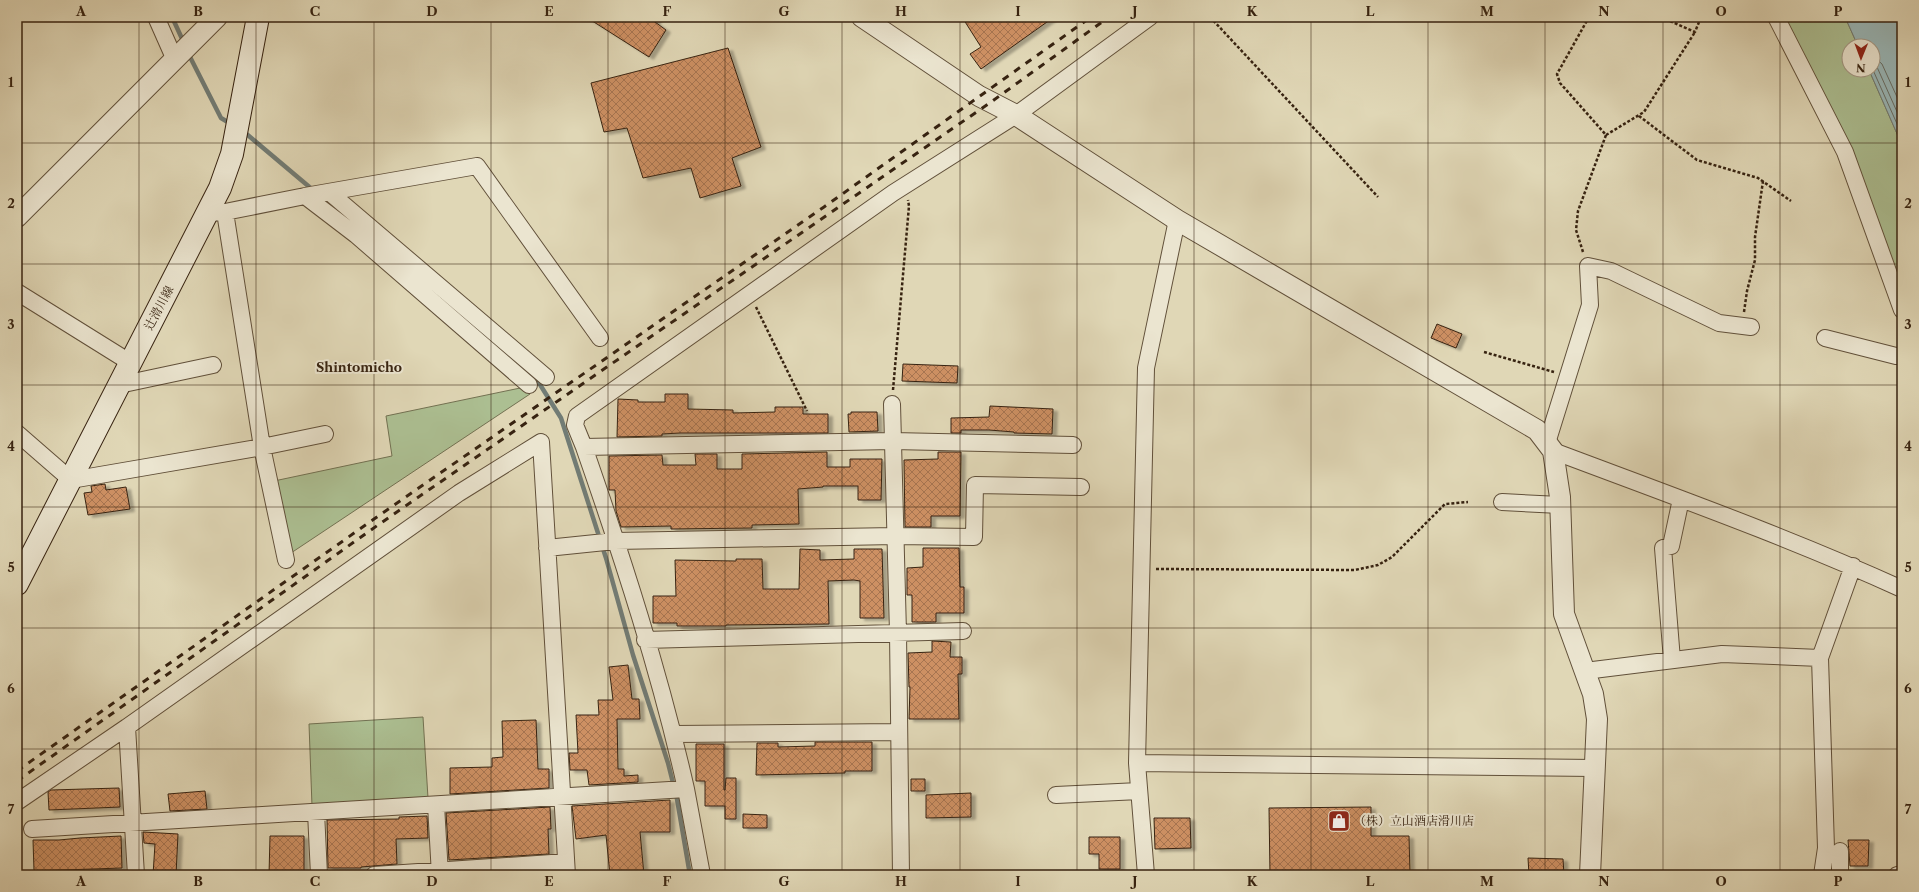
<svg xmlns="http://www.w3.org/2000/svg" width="1919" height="892" font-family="'Libre Caslon Text','Noto Serif JP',serif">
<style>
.green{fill:#acbf92;stroke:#727152}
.water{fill:#99b7b8;stroke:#727c75}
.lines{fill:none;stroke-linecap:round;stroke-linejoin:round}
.shore{stroke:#686d64;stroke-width:1}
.stream{stroke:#727c75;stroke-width:4.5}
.building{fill:url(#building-cross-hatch);stroke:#372311;filter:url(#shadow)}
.minor-casing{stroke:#61503a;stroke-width:18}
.tertiary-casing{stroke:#61503a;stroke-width:22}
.secondary-casing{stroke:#372311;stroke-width:24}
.path{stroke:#372311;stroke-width:2.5;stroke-dasharray:3 2;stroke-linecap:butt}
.minor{stroke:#ebe5d0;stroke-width:16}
.tertiary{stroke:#ebe5d0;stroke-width:20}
.secondary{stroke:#ebe5d0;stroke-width:22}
.rail{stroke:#372311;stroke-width:3;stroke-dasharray:7 7;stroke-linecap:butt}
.grid{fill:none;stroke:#372311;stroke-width:1;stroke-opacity:0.55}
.labels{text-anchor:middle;stroke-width:4;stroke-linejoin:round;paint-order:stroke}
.street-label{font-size:12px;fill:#372311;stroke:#ebe5d0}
.poi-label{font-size:12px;fill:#372311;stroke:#ebe5d0;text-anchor:start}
.neighbourhood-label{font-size:13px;font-weight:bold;fill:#372311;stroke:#ebe5d0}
.neatline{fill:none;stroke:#372311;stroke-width:1.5}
.grid-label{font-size:13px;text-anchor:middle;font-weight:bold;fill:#372311}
</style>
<defs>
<pattern id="building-cross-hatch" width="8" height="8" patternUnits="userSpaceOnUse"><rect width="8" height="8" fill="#cd9064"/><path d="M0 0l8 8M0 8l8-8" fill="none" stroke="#a77551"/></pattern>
<filter id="shadow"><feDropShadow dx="4.5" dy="2.5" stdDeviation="1" flood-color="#0004"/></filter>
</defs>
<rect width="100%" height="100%" fill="#e0d7b6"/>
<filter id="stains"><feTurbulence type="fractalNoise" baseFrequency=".005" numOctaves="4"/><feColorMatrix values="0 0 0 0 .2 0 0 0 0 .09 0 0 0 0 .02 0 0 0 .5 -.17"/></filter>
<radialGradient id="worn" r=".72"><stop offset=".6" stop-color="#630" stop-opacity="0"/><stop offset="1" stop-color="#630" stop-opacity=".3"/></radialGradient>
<path class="green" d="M1784,17H1845L1858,46H1849V70H1869L1902,145V286L1878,223Z
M525,387L530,394L288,555L274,481L392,456L386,416Z
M423,717L428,798L312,806L309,724Z"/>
<path class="water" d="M1845,17H1902V145L1869,70H1873V46H1858Z"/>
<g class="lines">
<path class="shore" d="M1873,56L1882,64L1902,108
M1873,62L1877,67L1902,123
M1873,70L1902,135"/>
<path class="stream" d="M172,17L184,43
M188,53L221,118L231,124
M243,131L313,190
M321,197L339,213
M530,376L539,383L561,418L606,558L633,655L668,763L677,799L690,875"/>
</g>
<path class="building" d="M586,17H658L655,22L666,30L649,57Z
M962,17H1054L981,69L970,54L981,47Z
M728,48L761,147L732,158L741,186L700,198L691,168L643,178L627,128L604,132L591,83Z
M1437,324L1462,334L1456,348L1431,338Z
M903,364L958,366L957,383L902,381Z
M665,394H688V409L733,410V413L775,412V407H803V414H828V433H680L662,434V436L617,437L618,399L638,400V402H665Z
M990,406L1053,409L1052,434L1014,433V432L989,430H961V433H951V418L989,417Z
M851,412H877L878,431L849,432L848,414H851Z
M827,452V467H850V459H882L881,500H858V486H823V487L798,489L799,524L752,525V528L671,529V526L621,527L616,511L615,490H609V456L662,455L663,465H696L695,454H717V469H742V454Z
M938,452H961L960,516H931V527H905L904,460L938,459Z
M105,484L106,490L126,487L130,509L88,515L84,493L92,492L91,486Z
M923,548H959L960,587H964V613H936V622H912V595H907V568L923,567Z
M800,549L820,550V560L854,559V549H882L884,618H860V581L854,580L828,581L829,624L726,625V626H677V623H653V596H676L675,560L736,561V559H762L763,589H799Z
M932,641L951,642L950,657H962V674H958L959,719H909L910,687H909L908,653L932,652Z
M628,665L632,699H639L640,719H617L618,769H624V776L638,775V782L589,785L587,770H570L569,753H578L576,715H599L598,700H613L609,667Z
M536,720L538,769H549V788L450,794V768L492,767V758L503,757L502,721Z
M815,742H872V771H845V773L756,775L757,743H778V747L815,746Z
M696,744H724V790H725L726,778H736V819H725V806H705V781H696Z
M911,779H925V791H911Z
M119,788L120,807L49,810L48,792L51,790Z
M205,791L207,809L170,811L168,794Z
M971,793V817L926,818V795Z
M670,800V832H640L644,875H610L606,835L576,839L572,806Z
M550,807L551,829H548L549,854L449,860L446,813Z
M1371,807V836H1409L1410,875H1270L1269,808Z
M743,814L767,815V828H743Z
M427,816L428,838L396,839L397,864L361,867V868H328L327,820L399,819V817Z
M1154,818H1190L1191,848L1155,849Z
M143,832L178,834L176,875H153L155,844L144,843Z
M121,836L122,868L34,871L33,840H59L80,838Z
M270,836H304V875H269Z
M1089,837H1120V869H1099V854H1089Z
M1848,840H1869L1868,866H1850Z
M1528,858L1563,859L1564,875H1529Z
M550,873V875H515Z"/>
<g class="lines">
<g class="minor-casing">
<path id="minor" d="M156,17L175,60
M1776,17L1845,152L1902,310
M329,192L546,377
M305,196L477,166L600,338
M225,212L305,196L356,235L529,385
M17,292L131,363
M1825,338L1896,356H1902
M119,385L213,365
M892,404L898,633L901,875
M17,433L71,480L262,447L225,212L208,213
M1547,443L1590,305L1588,266L1611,271L1719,323L1751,327
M584,447L575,425L577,416L893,193L1016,115L1150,17
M1553,451C1670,495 1788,537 1902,589
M1502,502L1560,505
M547,548L615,541L895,536L974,537L975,485L1081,487
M286,560L262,447L325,434
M645,640L963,631
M1820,658L1826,848L1822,875
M1672,660L1663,548L1671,546L1681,499
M1585,671L1722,654L1820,658L1853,566
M674,734L898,732
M1137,763L1595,768
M686,789L702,875
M1056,795L1139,791
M17,802L127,727
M436,805L440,875
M316,812L319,875
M32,829L686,789C660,673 623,559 584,447L893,441L1073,445
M136,875L127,727L459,493L541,442L567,875
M374,875L566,862
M1146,875L1137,763L1146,368L1177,220
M1840,875V851
M1897,875L1902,874"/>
</g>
<g class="tertiary-casing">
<path id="tertiary" d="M862,17L979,96L1016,115L1177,220L1537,430L1553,451L1560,497L1564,614L1593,694L1597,719L1590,875
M17,217L217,17"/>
</g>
<g class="secondary-casing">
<path id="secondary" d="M17,584L220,188L232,154L258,17"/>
</g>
<path class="path" d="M1210,17L1378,197
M1661,17L1695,32L1701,17
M1639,116L1697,160L1758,178L1791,201
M1606,135L1644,112L1695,32
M1583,252L1576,230L1578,211L1606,135L1560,83L1557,74L1589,17
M756,307L807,411
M1744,312L1747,291L1755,260V237L1763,181
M1484,352L1554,372
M893,390L909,206L908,200
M1156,569L1355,570L1378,565L1392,557L1445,504L1468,502"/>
<use href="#minor" class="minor"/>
<use href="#tertiary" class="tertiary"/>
<use href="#secondary" class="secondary"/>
<path class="rail" d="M17,771L374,519L824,207L1091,17
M17,781L378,525L991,102L1109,17"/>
</g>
<path class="grid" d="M139,17V875M256,17V875M374,17V875M491,17V875M608,17V875M725,17V875M842,17V875M960,17V875M1077,17V875M1194,17V875M1311,17V875M1428,17V875M1545,17V875M1663,17V875M1780,17V875M17,143H1902M17,264H1902M17,385H1902M17,507H1902M17,628H1902M17,749H1902"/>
<defs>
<g id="shop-square" transform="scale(1.15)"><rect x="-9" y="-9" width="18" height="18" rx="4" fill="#8f2418" stroke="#ebe5d0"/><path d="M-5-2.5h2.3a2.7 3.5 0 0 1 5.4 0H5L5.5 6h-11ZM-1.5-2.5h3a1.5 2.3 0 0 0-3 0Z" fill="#fff"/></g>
</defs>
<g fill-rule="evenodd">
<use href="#shop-square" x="1339" y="821"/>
</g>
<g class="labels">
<g class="street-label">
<text transform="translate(159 308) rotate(-62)" y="4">辻滑川線</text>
</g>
<g class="poi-label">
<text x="1354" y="825">（株）立山酒店滑川店</text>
</g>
<g class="neighbourhood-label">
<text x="359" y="372">Shintomicho</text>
</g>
</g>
<rect width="1919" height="892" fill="none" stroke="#e0d7b6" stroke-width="44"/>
<g transform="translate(1861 58) rotate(181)"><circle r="19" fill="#ebe5d0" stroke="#a39784"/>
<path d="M0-3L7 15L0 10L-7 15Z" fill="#8f2418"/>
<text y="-6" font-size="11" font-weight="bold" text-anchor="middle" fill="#372311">N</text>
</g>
<rect x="22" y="22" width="1875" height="848" class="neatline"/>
<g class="grid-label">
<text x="81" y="16">A</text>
<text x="198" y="16">B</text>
<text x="315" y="16">C</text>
<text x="432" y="16">D</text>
<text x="549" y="16">E</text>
<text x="667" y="16">F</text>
<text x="784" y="16">G</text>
<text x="901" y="16">H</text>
<text x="1018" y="16">I</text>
<text x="1135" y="16">J</text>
<text x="1252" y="16">K</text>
<text x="1370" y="16">L</text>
<text x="1487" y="16">M</text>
<text x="1604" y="16">N</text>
<text x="1721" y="16">O</text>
<text x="1838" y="16">P</text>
<text x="11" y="87">1</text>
<text x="1908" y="87">1</text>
<text x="11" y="208">2</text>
<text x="1908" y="208">2</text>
<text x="11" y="329">3</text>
<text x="1908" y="329">3</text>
<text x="11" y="451">4</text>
<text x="1908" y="451">4</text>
<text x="11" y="572">5</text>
<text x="1908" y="572">5</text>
<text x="11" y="693">6</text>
<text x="1908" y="693">6</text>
<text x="11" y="814">7</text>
<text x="1908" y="814">7</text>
<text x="81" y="886">A</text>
<text x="198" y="886">B</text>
<text x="315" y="886">C</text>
<text x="432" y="886">D</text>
<text x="549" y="886">E</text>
<text x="667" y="886">F</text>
<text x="784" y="886">G</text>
<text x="901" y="886">H</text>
<text x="1018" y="886">I</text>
<text x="1135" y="886">J</text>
<text x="1252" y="886">K</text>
<text x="1370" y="886">L</text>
<text x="1487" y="886">M</text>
<text x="1604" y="886">N</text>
<text x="1721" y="886">O</text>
<text x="1838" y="886">P</text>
</g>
<rect width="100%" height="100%" filter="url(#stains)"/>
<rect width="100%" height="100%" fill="url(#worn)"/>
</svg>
